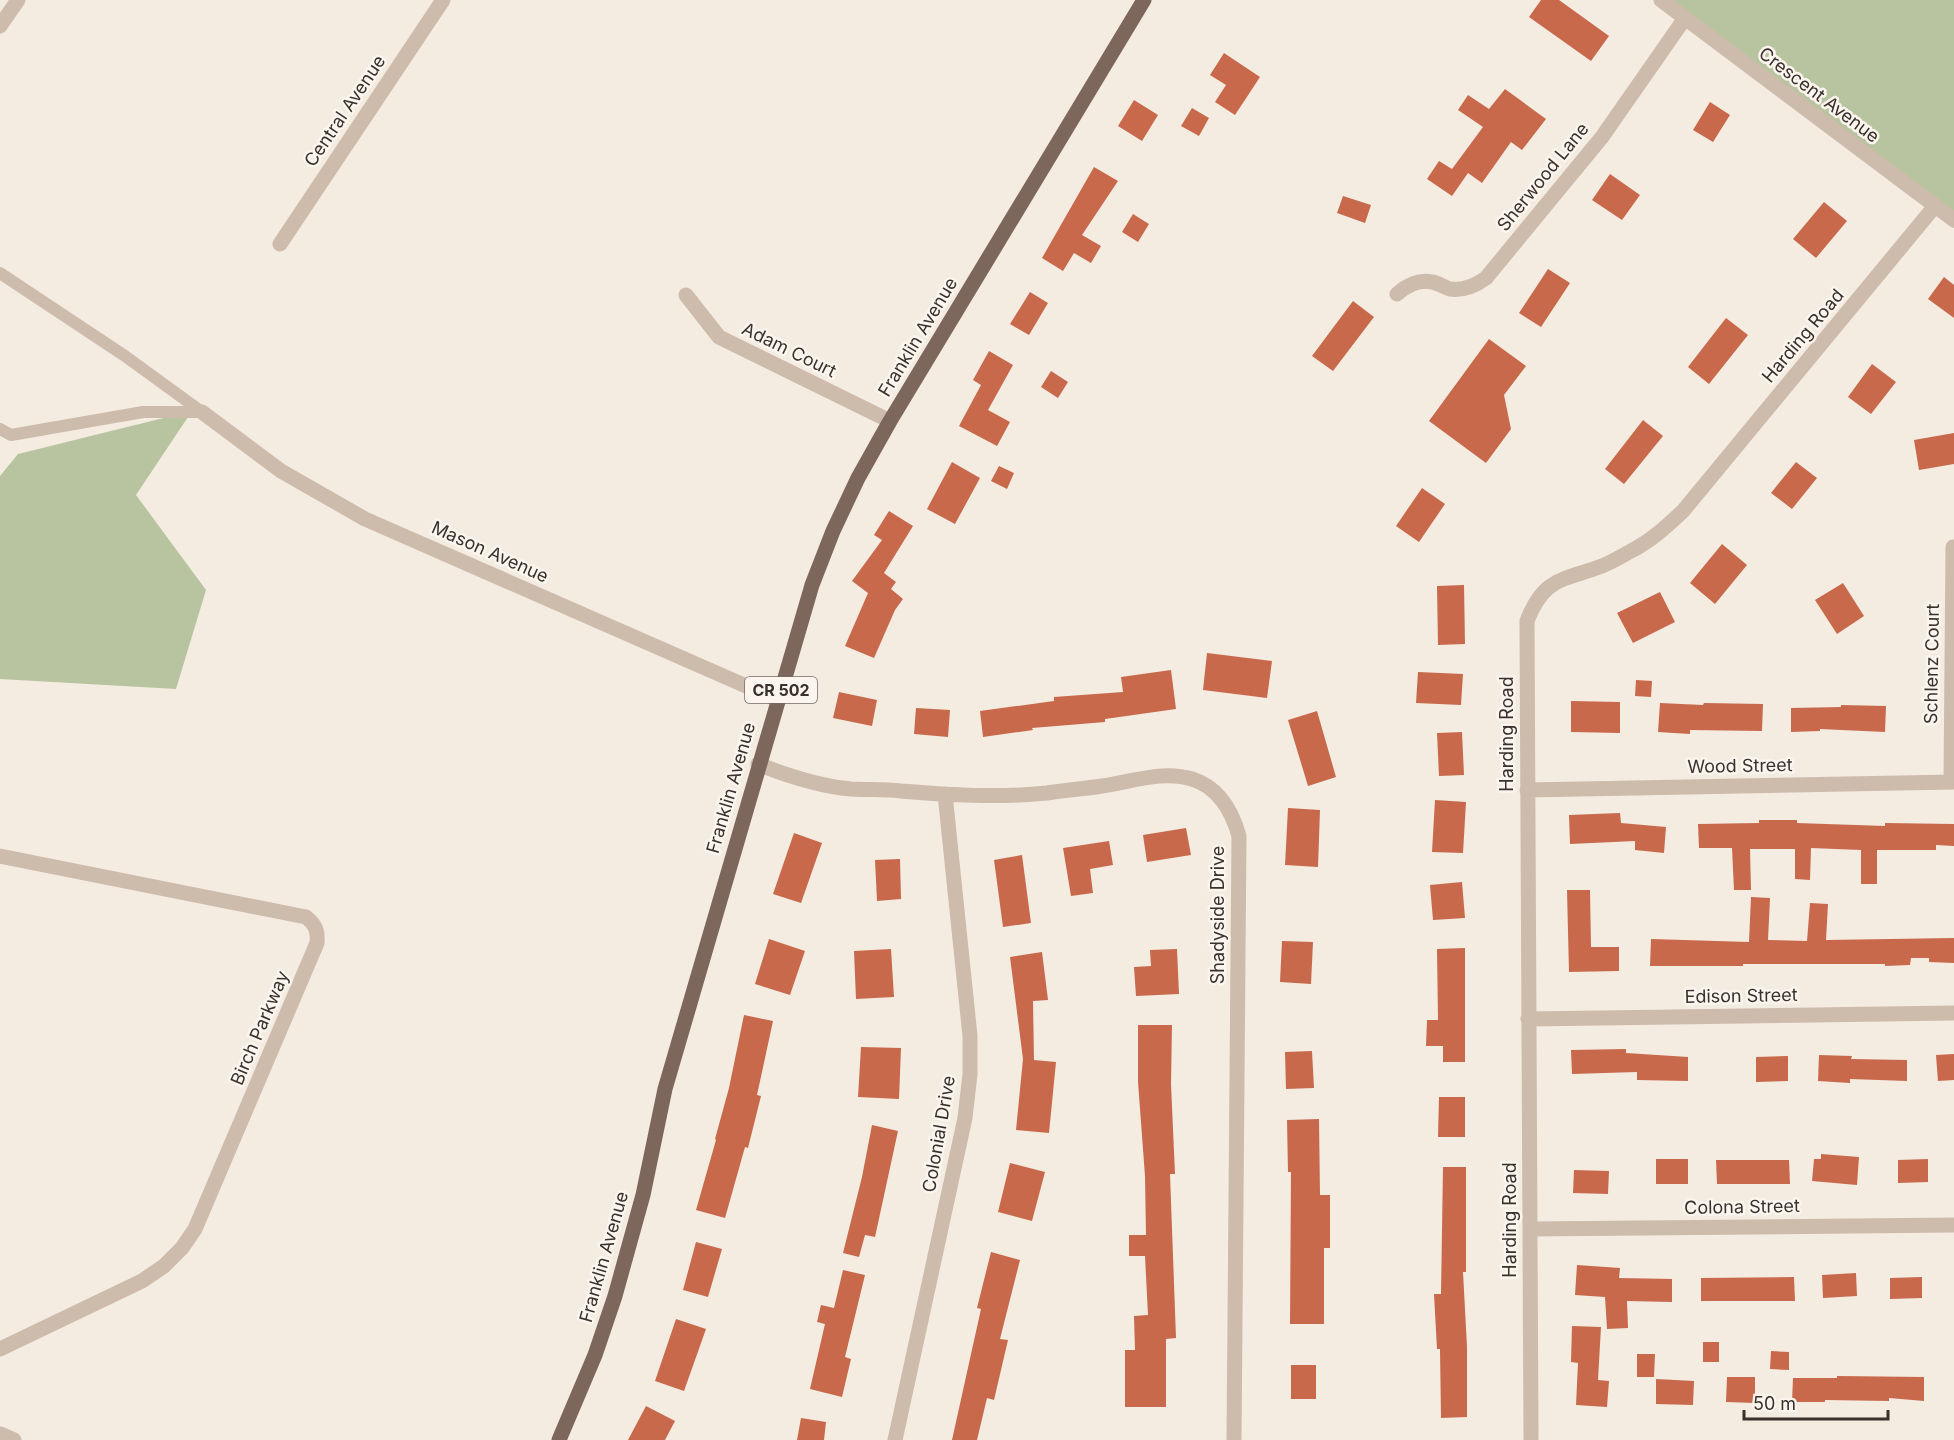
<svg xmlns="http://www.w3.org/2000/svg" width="1954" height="1440" font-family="Inter,sans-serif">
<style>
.green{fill:#b8c4a0}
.building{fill:#c8694b}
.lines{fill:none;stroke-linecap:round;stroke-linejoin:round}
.service{stroke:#cdbbac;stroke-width:12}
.minor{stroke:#cdbbac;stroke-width:15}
.primary{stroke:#7d675c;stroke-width:15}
.labels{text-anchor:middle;stroke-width:5;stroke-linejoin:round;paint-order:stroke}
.shield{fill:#fbf5ee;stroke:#756b66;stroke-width:1.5}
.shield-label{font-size:16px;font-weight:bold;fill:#3b302b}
.street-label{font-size:18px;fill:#3b302b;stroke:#fbf5ee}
</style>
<rect width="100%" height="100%" fill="#f4ebe1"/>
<path class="green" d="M1664,0H1954V228L1662,3Z
M192,411L136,495L206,590L176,689L0,679V476L18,454Z"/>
<path class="building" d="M1541,0H1559L1609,36L1591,61L1529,17Z
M1224,53L1260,77L1235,115L1215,102L1226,85L1210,75Z
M1505,89L1546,119L1522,150L1511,142L1482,183L1468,173L1452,196L1427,179L1439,161L1452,169L1483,127L1458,110L1468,95L1489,109Z
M1134,100L1158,115L1142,141L1118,126Z
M1710,102L1730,115L1713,142L1693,130Z
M1192,108L1209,118L1199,136L1181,126Z
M1094,167L1118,181L1082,235L1101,246L1091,263L1074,253L1063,271L1042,258Z
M1610,174L1640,195L1622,220L1592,200Z
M1343,196L1371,205L1365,223L1337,213Z
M1824,202L1847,221L1816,258L1793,239Z
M1133,214L1149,224L1138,242L1122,232Z
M1548,269L1570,283L1541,327L1519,313Z
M1944,277L1954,285V318L1928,299Z
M1030,292L1048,303L1029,335L1010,324Z
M1353,301L1374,317L1333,371L1312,356Z
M1726,318L1748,335L1709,384L1688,367Z
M1489,339L1526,366L1504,395L1511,429L1486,463L1429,421Z
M989,351L1013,365L988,410L1010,422L997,446L959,426L981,385L973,380Z
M1872,364L1896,382L1871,414L1848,397Z
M1051,371L1068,382L1058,398L1041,387Z
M1643,420L1663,436L1624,484L1605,469Z
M1954,433V464L1919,470L1914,440Z
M952,462L980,478L955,524L927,509Z
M1796,462L1817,478L1792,509L1771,493Z
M999,466L1014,473L1007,489L991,481Z
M1422,488L1445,504L1419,542L1396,526Z
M889,511L913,526L884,573L896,582L891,589L903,599L895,610L874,658L845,646L868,593L852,581L882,540L874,535Z
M1722,544L1747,565L1715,604L1690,583Z
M1843,583L1864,616L1837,634L1815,600Z
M1464,585L1465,644L1438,645L1437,586Z
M1660,592L1675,622L1633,643L1617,613Z
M1207,653L1272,661L1267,698L1203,690Z
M1171,670L1176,709L1105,719V722L1032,728L1033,730L983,737L980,711L1054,701V697L1123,692L1121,677Z
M1418,672L1463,674L1461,705L1416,703Z
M1636,680L1652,681L1651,697L1635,696Z
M839,692L877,700L872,726L833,718Z
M1571,701L1620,702V733L1571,732Z
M1660,703L1703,705L1704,703L1763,704L1762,731L1690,730V734L1658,732Z
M1841,705L1886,706L1885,732L1820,729V731L1791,732V708L1841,707Z
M916,708L950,710L948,737L914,734Z
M1317,711L1336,777L1308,786L1288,720Z
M1462,732L1464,775L1439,776L1437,733Z
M1435,800L1466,802L1463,853L1432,852Z
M1288,808L1320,810L1318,867L1285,865Z
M1620,813L1621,823L1666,827L1664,853L1635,850V841L1570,844L1569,815Z
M1759,820H1797V823L1885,826V823L1954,824V846L1936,845V850H1877V884H1861V850L1811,848L1810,880L1795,879V849H1750L1751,890H1734L1732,848H1699L1698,824L1759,823Z
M1186,828L1191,855L1147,862L1143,835Z
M794,833L822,843L801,903L773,894Z
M1109,841L1113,865L1090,869L1093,893L1071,896L1063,848Z
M1022,855L1031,923L1003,927L994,860Z
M900,859L901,899L877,901L875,860Z
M1462,882L1465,918L1433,920L1430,885Z
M1567,890H1590L1591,947H1619V971L1569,972Z
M1751,897L1770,898L1768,940L1807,941L1810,903L1828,904L1826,940L1954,938V963L1929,962V958H1911L1910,965L1885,966V964H1743V966H1650L1651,939L1749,942Z
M769,939L805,951L790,995L755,984Z
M1282,941L1313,942L1311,984L1280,982Z
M1465,948V1062H1443V1046H1426L1427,1020H1438L1437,949Z
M891,949L894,997L856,999L854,951Z
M1177,949L1179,994L1136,996L1134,967L1151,966L1150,950Z
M1042,952L1048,1000L1033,1001L1034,1060L1056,1062L1049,1133L1016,1130L1023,1059L1010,957Z
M744,1015L773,1021L757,1095L761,1096L748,1148L745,1147L725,1218L696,1210L716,1140L715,1139L729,1088Z
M1138,1025H1172L1171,1084L1175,1174H1170L1176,1338L1166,1339V1407H1125V1350H1135L1134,1316L1148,1315L1145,1256H1129V1235H1146L1145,1176L1138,1082Z
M861,1047L901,1048L899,1099L858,1097Z
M1626,1049V1053L1688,1057V1081L1637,1080V1072L1572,1074L1571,1050Z
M1312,1051L1314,1088L1286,1089L1285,1052Z
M1954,1054V1080L1938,1081L1936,1055Z
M1819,1055L1852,1056L1851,1059L1907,1060V1081L1850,1079V1083L1818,1081Z
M1788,1056V1081L1756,1082V1057Z
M1439,1097H1465V1137H1438Z
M1319,1119L1320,1195H1330V1248H1324V1324H1290L1291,1172H1288L1287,1120Z
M872,1125L898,1131L875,1237L865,1235L859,1257L843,1253L862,1177Z
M1821,1154L1859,1157L1857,1185L1812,1181L1814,1159H1821Z
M1656,1159H1688V1184H1656Z
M1928,1159V1182L1898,1183V1160Z
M1716,1160H1789L1790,1184H1717Z
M1010,1163L1045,1172L1032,1221L998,1212Z
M1443,1167H1466V1272H1463L1467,1347V1417L1441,1418L1440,1349H1437L1434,1294H1441Z
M1574,1170L1609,1171L1608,1194L1573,1193Z
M696,1242L722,1249L708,1297L683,1290Z
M991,1252L1020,1260L1000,1339L1008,1340L994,1400L987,1398L977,1440H952L981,1309L977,1308Z
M1577,1265L1620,1268L1619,1278L1672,1279V1302L1627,1301L1628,1328L1607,1329L1605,1297L1575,1295Z
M843,1270L865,1275L845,1357L851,1359L842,1397L810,1389L825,1324L817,1322L821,1305L834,1308Z
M1856,1273L1857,1296L1823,1298L1822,1275Z
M1794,1277L1795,1301H1701V1278Z
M1922,1277V1298L1890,1299V1278Z
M676,1319L706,1329L684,1391L655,1381Z
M1572,1326L1601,1327L1598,1380L1609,1381L1607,1407L1576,1405L1578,1363L1571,1362Z
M1703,1342H1719V1362H1703Z
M1771,1351L1789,1352V1370L1770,1369Z
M1637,1354H1655L1654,1377H1637Z
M1291,1365H1316V1399H1291Z
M1837,1376L1924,1377V1401L1889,1398V1401L1825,1400V1402H1792L1793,1378H1837Z
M1727,1377H1755V1403L1726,1402Z
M1656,1379L1694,1381L1693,1405L1656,1404Z
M646,1406L675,1421L665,1440H628Z
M801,1418L826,1422L824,1440H797Z"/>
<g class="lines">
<path class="service" d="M0,273L125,356L202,412H143L11,435L0,429"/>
<path class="minor" d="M1661,0L1954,220
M0,26L18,0
M280,244L443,0
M1397,294C1407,285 1418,279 1432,282C1438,283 1444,287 1450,289C1464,291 1475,286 1486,278L1602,137L1685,18
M686,295L719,337L890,421
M202,412L281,471L365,519L778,700
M758,764C788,776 818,786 851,789C867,790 884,789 901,791C949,795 999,798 1047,793C1065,790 1084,789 1102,786C1131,782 1162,770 1192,779C1218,787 1232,811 1239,836L1234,1440
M1951,782L1953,547
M1527,790L1954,782
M0,856L306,917C316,925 318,931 317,943L195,1229L182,1248L164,1266L142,1281L0,1349
M1528,1019L1954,1013
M1530,1229L1954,1225
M0,1434L14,1440
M895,1440L965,1118L970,1074V1036L945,794
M1531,1440L1527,621C1544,577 1562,581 1602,566C1612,562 1622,556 1631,551C1651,541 1667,526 1683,511L1935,206"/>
<path class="primary" d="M559,1440L595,1355L615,1296L643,1195L665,1089L812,585L833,531L858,478L890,421L1144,0"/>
</g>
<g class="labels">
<rect class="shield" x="745" y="677" width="72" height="26" rx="4.5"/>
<g class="shield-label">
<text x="781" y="696">CR 502</text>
</g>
<g class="street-label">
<text transform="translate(1819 95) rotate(37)" y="6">Crescent Avenue</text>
<text transform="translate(345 111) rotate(-56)" y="6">Central Avenue</text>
<text transform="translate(1543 177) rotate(-51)" y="6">Sherwood Lane</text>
<text transform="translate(1803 336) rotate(-50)" y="6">Harding Road</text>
<text transform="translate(918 337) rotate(-59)" y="6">Franklin Avenue</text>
<text transform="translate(789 350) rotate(26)" y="6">Adam Court</text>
<text transform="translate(490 552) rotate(24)" y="6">Mason Avenue</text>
<text transform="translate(1932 664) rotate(-89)" y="6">Schlenz Court</text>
<text transform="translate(1507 734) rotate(-90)" y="6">Harding Road</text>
<text transform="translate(1740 766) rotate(-1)" y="6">Wood Street</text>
<text transform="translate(731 788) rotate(-74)" y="6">Franklin Avenue</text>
<text transform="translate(1218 915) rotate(-90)" y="6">Shadyside Drive</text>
<text transform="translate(1741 996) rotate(-1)" y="6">Edison Street</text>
<text transform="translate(260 1028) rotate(-67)" y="6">Birch Parkway</text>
<text transform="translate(939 1134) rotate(-80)" y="6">Colonial Drive</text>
<text transform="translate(1742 1207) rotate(-1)" y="6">Colona Street</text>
<text transform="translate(1510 1220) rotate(-90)" y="6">Harding Road</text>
<text transform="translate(604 1257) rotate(-74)" y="6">Franklin Avenue</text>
</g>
</g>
<path d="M1744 1410v9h144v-9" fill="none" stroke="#3b302b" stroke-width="3"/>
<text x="1753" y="1410" font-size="18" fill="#3b302b" stroke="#fbf5ee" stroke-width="4.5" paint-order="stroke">50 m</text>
</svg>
